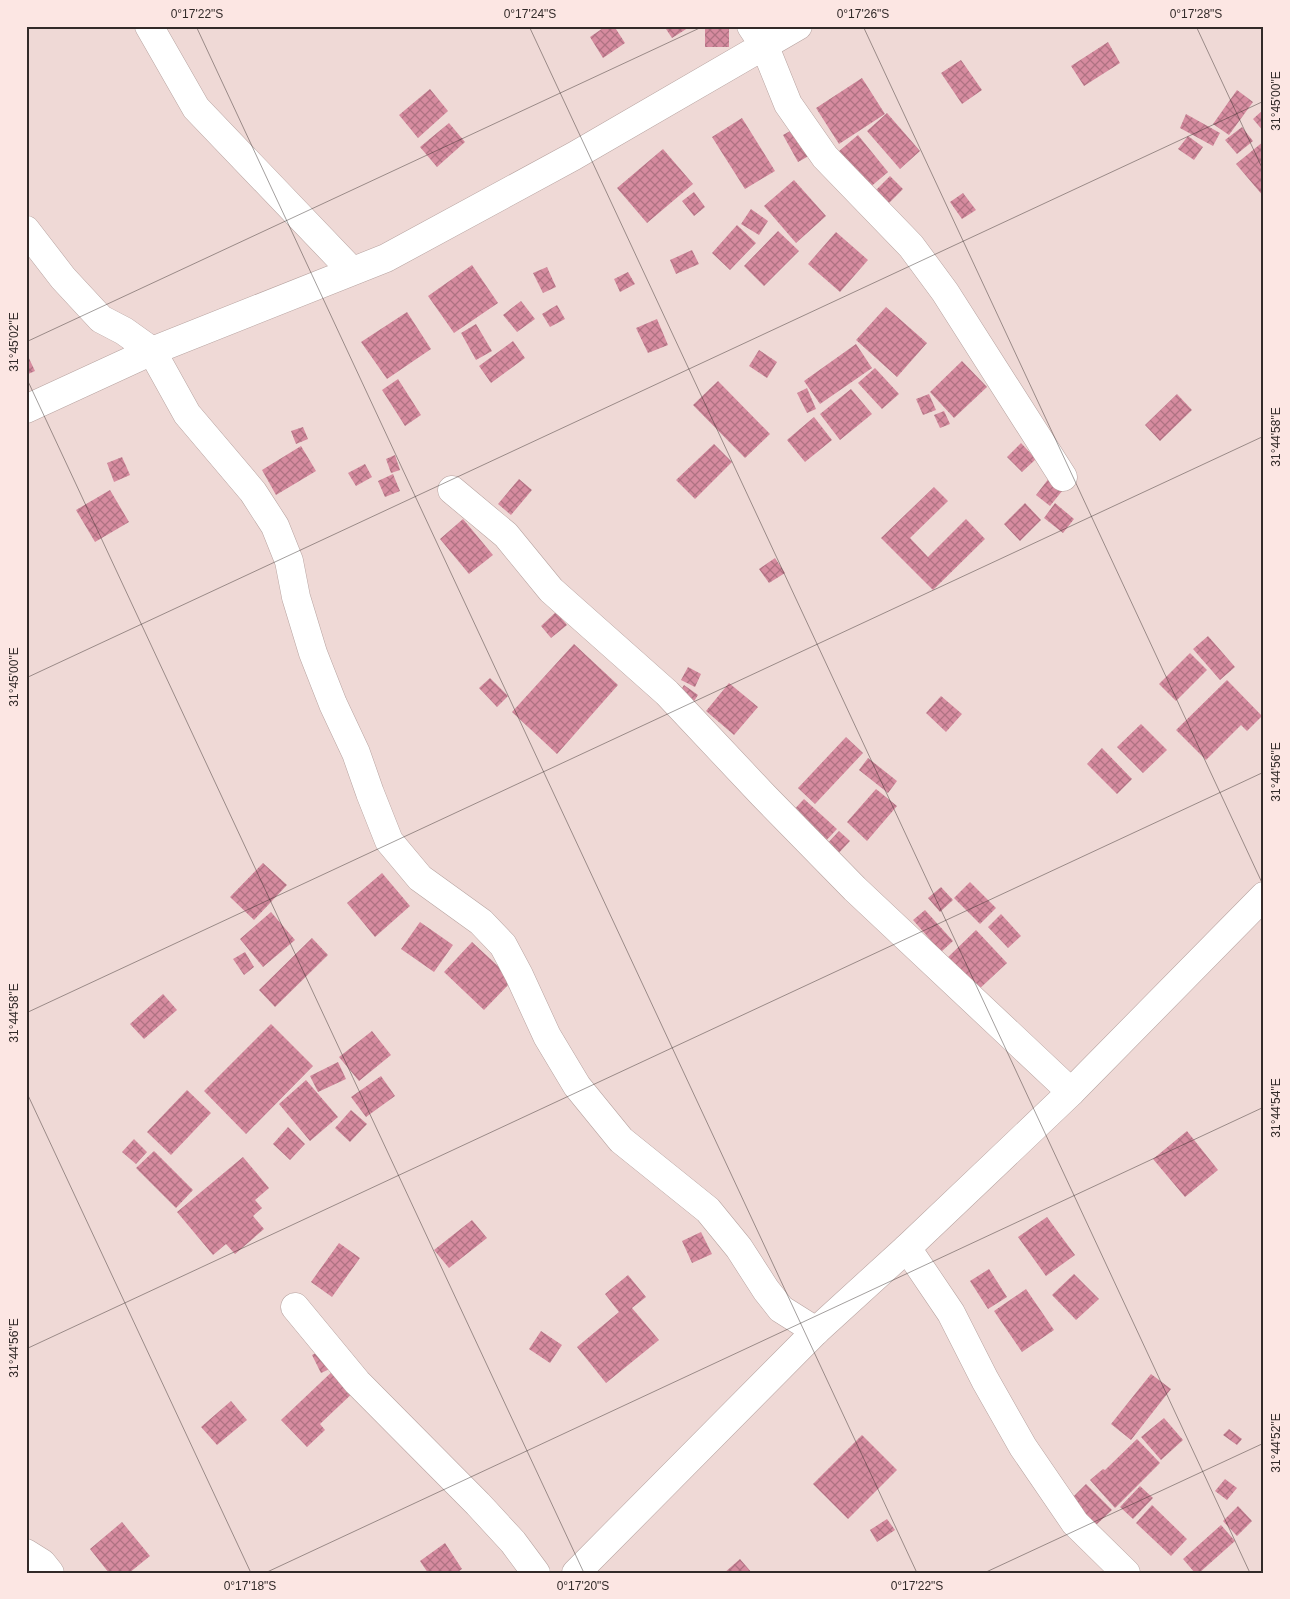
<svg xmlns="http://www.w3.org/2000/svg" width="1290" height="1599" font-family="Arial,sans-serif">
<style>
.building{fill:url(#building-cross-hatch)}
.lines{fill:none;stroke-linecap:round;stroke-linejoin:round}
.minor-casing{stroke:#b7a3a0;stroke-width:29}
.secondary-casing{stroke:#b7a3a0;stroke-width:29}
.minor{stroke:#fff;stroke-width:28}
.secondary{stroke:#fff;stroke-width:28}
.ticks{fill:none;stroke:#322a29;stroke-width:1;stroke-opacity:0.45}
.neatline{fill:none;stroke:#322a29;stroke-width:2}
.ticks-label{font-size:12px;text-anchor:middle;fill:#322a29}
</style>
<defs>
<pattern id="building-cross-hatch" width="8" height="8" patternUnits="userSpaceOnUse" patternTransform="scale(1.25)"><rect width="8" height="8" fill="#d68b9f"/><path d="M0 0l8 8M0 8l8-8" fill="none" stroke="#ae7282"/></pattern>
</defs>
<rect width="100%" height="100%" fill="#efd9d6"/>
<path class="building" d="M606,26H614L625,43L603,58L590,37Z
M664,26H691L672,38Z
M705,26H729V47H705Z
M1108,42L1120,63L1084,86L1071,66Z
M961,60L982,90L962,104L941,73Z
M862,78L885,114L839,144L816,108Z
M430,89L448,111L418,138L399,115Z
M1237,90L1253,102L1229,135L1213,124Z
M1264,109V132L1253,119Z
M887,113L920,151L900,169L867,131Z
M1186,114L1220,133L1213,146L1180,128Z
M742,118L775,171L745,189L712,137Z
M449,123L465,142L437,167L420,147Z
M799,126L814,153L798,162L783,135Z
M1242,127L1253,141L1237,154L1225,140Z
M858,135L888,172L868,189L838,152Z
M1188,136L1203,147L1194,160L1178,149Z
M1264,141V197L1236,164Z
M663,149L693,184L647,223L617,188Z
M890,176L903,189L888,204L875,191Z
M794,180L826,216L796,243L764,206Z
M694,192L705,207L694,216L682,201Z
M963,193L976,210L962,219L950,202Z
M751,209L768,221L759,235L741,224Z
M737,225L756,243L730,270L712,253Z
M778,231L799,251L764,286L744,266Z
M836,232L868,260L840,292L808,264Z
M692,250L699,264L676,274L670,260Z
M472,265L498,303L454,333L428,296Z
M547,267L556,287L543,293L533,273Z
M628,272L635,284L620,292L614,279Z
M521,301L535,319L517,332L503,315Z
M557,305L565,319L550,327L542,314Z
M886,307L927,343L897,377L856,340Z
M407,312L431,349L387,379L361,342Z
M657,319L668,345L648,353L636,328Z
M476,324L492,351L476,360L461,333Z
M513,341L525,358L491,383L479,366Z
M856,344L872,368L820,404L804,381Z
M759,350L777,362L767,378L749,366Z
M26,352L35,371L26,375Z
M962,361L987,387L954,418L930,392Z
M875,368L899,394L882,409L858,383Z
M398,379L421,415L405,426L382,390Z
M718,381L770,434L745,458L693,405Z
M807,388L816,409L807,413L797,393Z
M851,389L872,414L840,440L820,414Z
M929,394L936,410L923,415L916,399Z
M1177,394L1192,410L1160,441L1145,425Z
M944,411L950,424L940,428L934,415Z
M814,417L832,440L805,462L787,440Z
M303,427L308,439L296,444L291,431Z
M1021,443L1036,459L1022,472L1007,457Z
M714,444L732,462L695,499L676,480Z
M301,446L316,471L276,495L262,470Z
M395,455L400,470L391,473L386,459Z
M122,457L130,475L114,482L107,463Z
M365,464L372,477L356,486L348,473Z
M1053,473L1067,485L1050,506L1036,495Z
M393,474L400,491L385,497L378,481Z
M519,479L532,490L511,515L498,504Z
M934,487L948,501L910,538L928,557L966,519L985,539L933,590L881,538Z
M110,490L129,522L95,542L76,510Z
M1025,503L1041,520L1020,541L1004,524Z
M1055,503L1074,519L1063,533L1044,518Z
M463,519L493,555L469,574L440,539Z
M775,558L785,573L769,583L759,569Z
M556,612L567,625L551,638L541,626Z
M1208,636L1235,667L1220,680L1193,649Z
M574,644L618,685L557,754L512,712Z
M1190,653L1207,670L1176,701L1159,684Z
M688,667L701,674L695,687L681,680Z
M490,678L508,696L497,707L479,688Z
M1227,680L1262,716L1247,731L1241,725L1206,760L1176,730Z
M729,683L758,707L734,735L706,711Z
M684,685L698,695L689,709L675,700Z
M941,696L962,714L946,732L926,713Z
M1141,724L1167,750L1143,773L1117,747Z
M846,737L863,753L815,804L798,788Z
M1102,748L1132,779L1117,794L1087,764Z
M868,758L897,781L888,793L859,770Z
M876,789L897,806L867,841L847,822Z
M804,799L837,829L822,845L789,815Z
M839,831L850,841L835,857L824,847Z
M263,863L287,885L254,920L230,897Z
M382,873L410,906L375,937L347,903Z
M970,882L996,908L980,924L954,898Z
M941,887L953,900L940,912L928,898Z
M925,910L953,941L941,952L913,920Z
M271,912L295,940L263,967L240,939Z
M1001,914L1021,936L1008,948L988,927Z
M420,922L453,945L434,972L401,949Z
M976,930L1007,963L976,992L945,960Z
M312,938L328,955L275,1007L259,990Z
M472,942L513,980L484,1010L444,972Z
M245,952L254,967L244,975L233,959Z
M163,994L177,1010L144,1039L130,1024Z
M271,1024L313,1066L246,1134L204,1091Z
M372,1031L391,1055L359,1081L339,1057Z
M338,1062L346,1079L318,1092L310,1076Z
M381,1076L395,1096L366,1117L351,1097Z
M306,1080L338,1117L310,1141L279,1104Z
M187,1090L211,1113L171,1155L147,1132Z
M351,1110L367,1124L350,1142L335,1128Z
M288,1127L305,1144L290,1160L273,1144Z
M1187,1131L1218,1170L1185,1197L1153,1159Z
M134,1139L147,1152L136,1164L122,1152Z
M154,1151L193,1190L176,1208L136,1168Z
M243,1157L269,1188L255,1200L262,1208L253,1216L264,1229L235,1254L226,1244L213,1255L177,1212Z
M1047,1217L1075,1255L1046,1276L1018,1237Z
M472,1220L487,1238L449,1268L434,1250Z
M701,1232L712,1254L692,1263L682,1241Z
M339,1243L360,1258L332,1297L311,1282Z
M989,1269L1007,1297L988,1309L970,1281Z
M1074,1274L1099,1299L1076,1320L1052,1295Z
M628,1275L646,1297L632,1308L659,1340L606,1383L577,1347L619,1312L605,1294Z
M1026,1289L1054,1330L1022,1352L994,1311Z
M541,1331L562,1345L550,1363L529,1349Z
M324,1349L334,1367L321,1373L312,1355Z
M337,1367L358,1388L320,1424L325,1430L307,1447L281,1420Z
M1151,1374L1171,1389L1131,1440L1111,1424Z
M231,1401L247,1420L217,1445L201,1427Z
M1164,1418L1183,1440L1161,1460L1141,1437Z
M1229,1429L1242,1439L1237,1445L1223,1435Z
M862,1435L897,1470L848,1519L813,1484Z
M1137,1439L1160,1463L1115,1508L1090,1480L1103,1469L1105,1470Z
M1225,1479L1237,1488L1227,1500L1215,1491Z
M1086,1484L1112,1510L1096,1525L1070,1500Z
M1140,1486L1153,1498L1133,1519L1120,1507Z
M1152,1505L1187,1539L1171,1556L1136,1523Z
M1238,1506L1252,1521L1237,1536L1223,1521Z
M887,1519L895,1530L877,1542L870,1530Z
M122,1522L150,1556L129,1573H109L90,1549Z
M1221,1525L1235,1541L1199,1573H1195L1183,1559Z
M445,1543L462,1569L456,1573H428L420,1561Z
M740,1559L752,1573H724Z"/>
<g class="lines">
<g class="minor-casing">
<path id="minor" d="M149,26L196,108L352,271
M751,26L765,47L788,104L825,157L911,246L945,292L1063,477
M26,230L63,278L101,319L124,331L152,351L187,414L253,492L275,526L289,561L296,597L313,653L333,704L356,753L370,793L389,841L420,878L481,922L503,945L519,975L547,1036L577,1086L621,1140L708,1210L739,1248L766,1290L781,1309L816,1331
M26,409L152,351L386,258L574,156L798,26
M452,490L506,535L551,590L667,693L763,795L855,889L1071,1092
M907,1248L951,1313L985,1380L1023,1447L1075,1523L1126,1573
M295,1307L357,1382L478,1504L513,1542L536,1573
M26,1553L42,1563L50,1573"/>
</g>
<g class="secondary-casing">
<path id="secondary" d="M576,1573L816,1331L907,1248L1071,1092L1264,896"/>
</g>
<use href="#minor" class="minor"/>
<use href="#secondary" class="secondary"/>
</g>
<path class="ticks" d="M196,26L917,1573M529,26L1250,1573M863,26L1264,887M1196,26L1264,172M26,342L704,26M26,377L584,1573M26,678L1264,101M26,1013L1264,436M26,1091L251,1573M26,1349L1264,772M265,1573L1264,1107M984,1573L1264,1443"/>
<rect width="1290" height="1599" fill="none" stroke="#fce6e3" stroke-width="55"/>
<rect x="28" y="28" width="1234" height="1544" class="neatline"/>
<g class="ticks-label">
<text x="197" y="18">0°17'22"S</text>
<text x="530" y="18">0°17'24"S</text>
<text x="863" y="18">0°17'26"S</text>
<text x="1196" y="18">0°17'28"S</text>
<text transform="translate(1276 101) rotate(-90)" y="4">31°45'00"E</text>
<text transform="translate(14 342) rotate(-90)" y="4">31°45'02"E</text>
<text transform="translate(1276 437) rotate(-90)" y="4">31°44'58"E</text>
<text transform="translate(14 677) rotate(-90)" y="4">31°45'00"E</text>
<text transform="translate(1276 772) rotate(-90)" y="4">31°44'56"E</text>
<text transform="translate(14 1013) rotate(-90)" y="4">31°44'58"E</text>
<text transform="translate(1276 1108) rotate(-90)" y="4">31°44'54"E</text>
<text transform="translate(14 1348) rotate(-90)" y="4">31°44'56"E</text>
<text transform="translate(1276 1443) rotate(-90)" y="4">31°44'52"E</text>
<text x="250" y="1590">0°17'18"S</text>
<text x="583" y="1590">0°17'20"S</text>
<text x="917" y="1590">0°17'22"S</text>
</g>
</svg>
